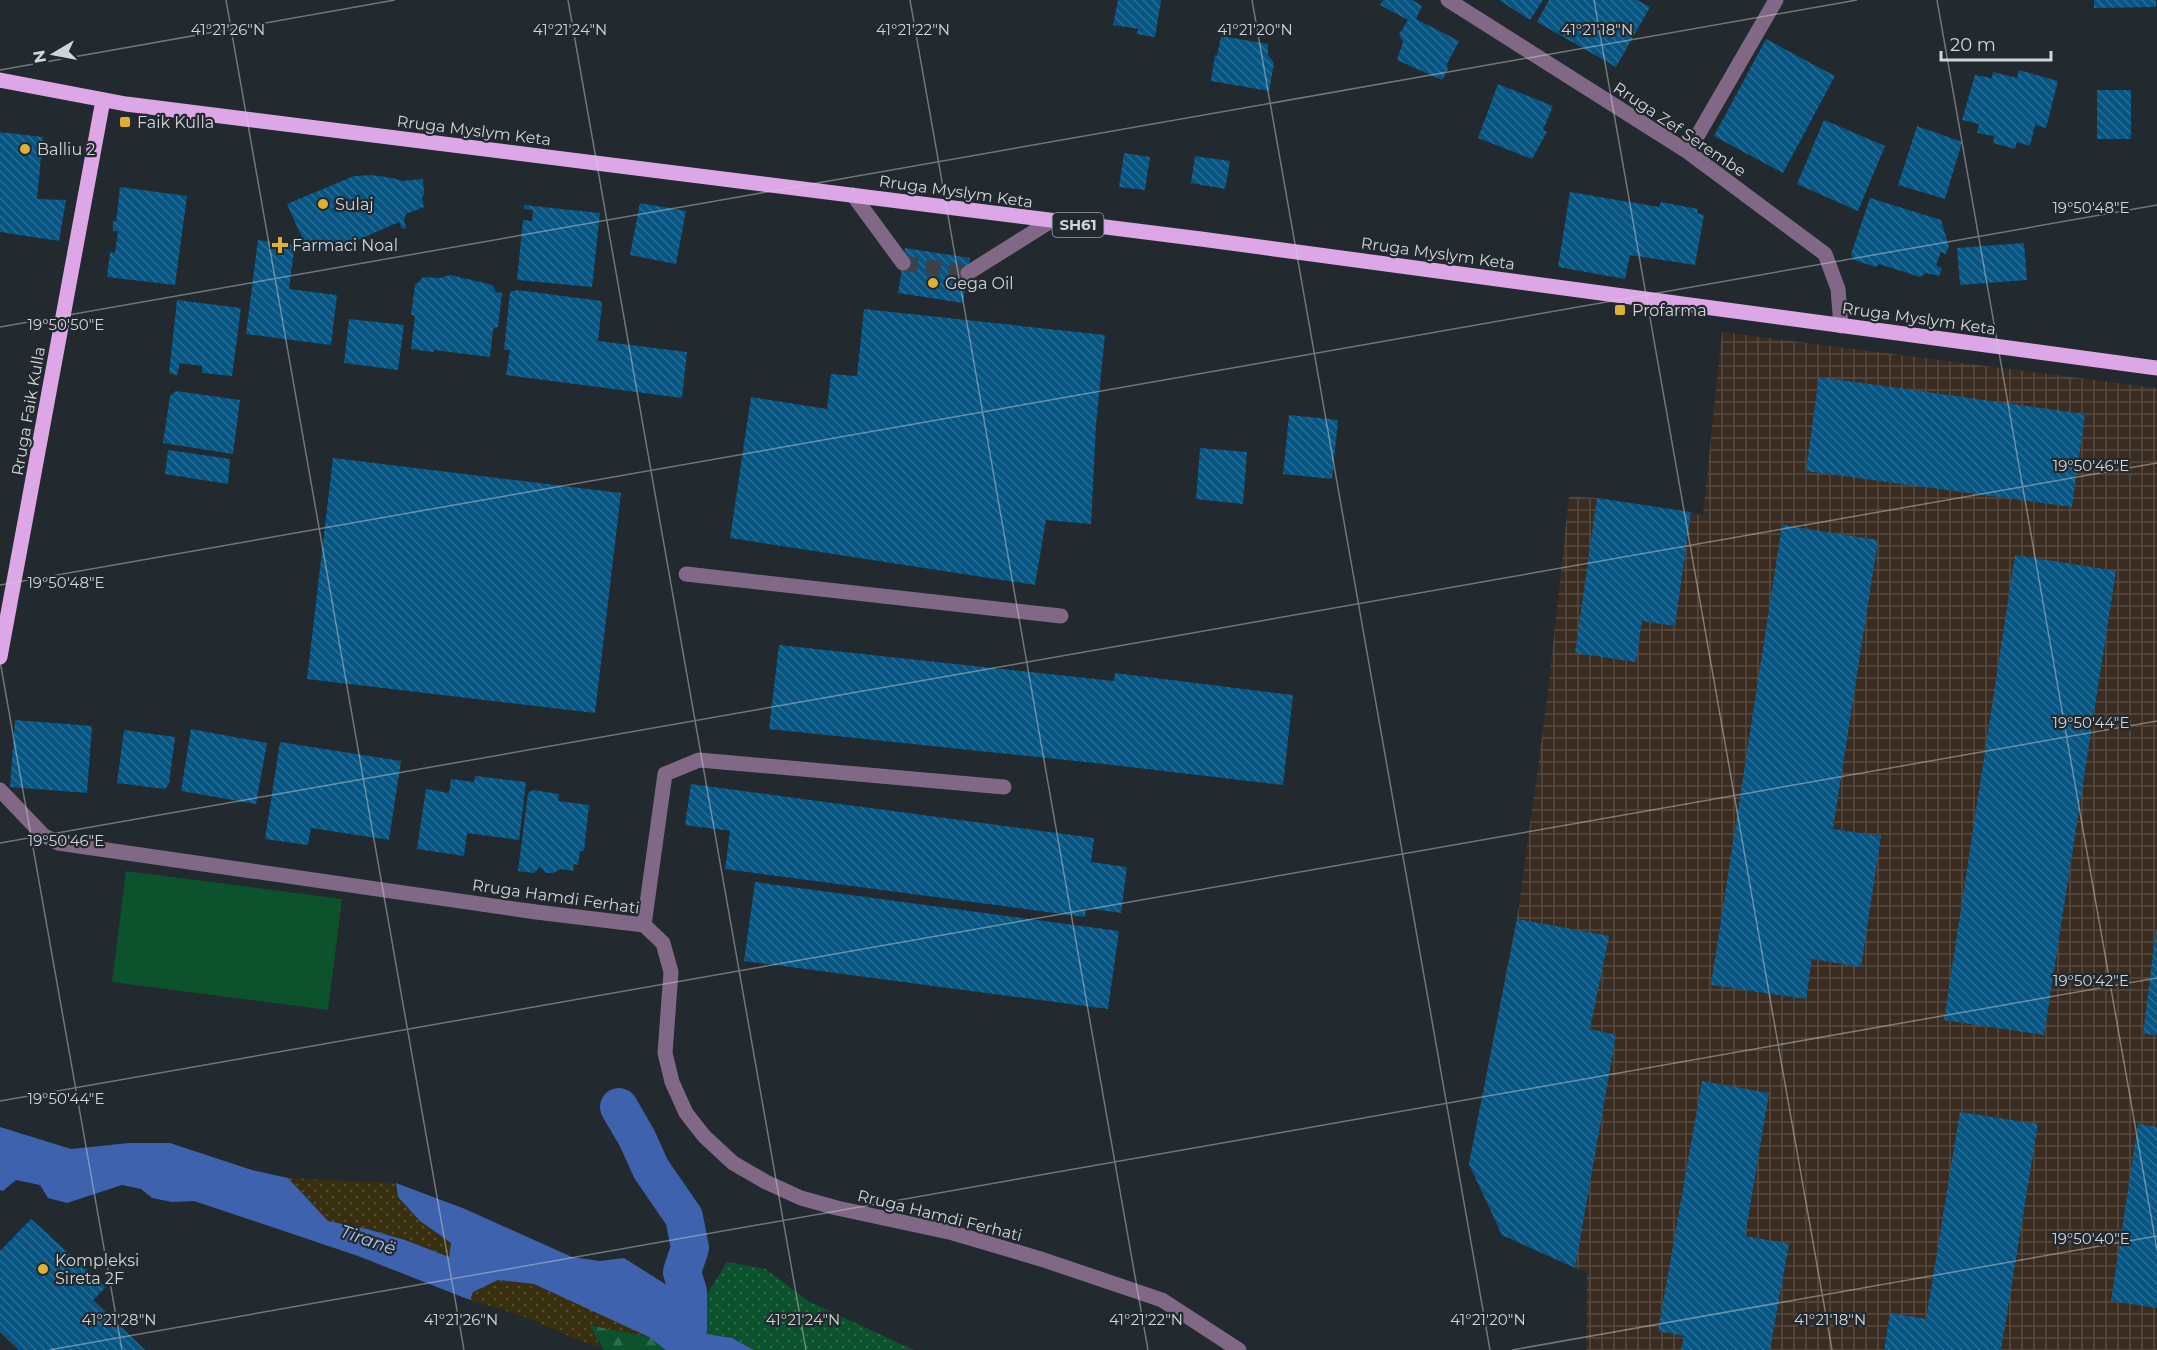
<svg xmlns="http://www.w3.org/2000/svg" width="2157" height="1350" font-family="Montserrat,sans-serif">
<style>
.industrial{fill:url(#industrial-grid)}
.grass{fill:url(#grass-dots)}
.forest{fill:url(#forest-firs)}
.sand{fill:url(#sand-dots)}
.pitch{fill:#0b522d}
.water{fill:#3e62ad}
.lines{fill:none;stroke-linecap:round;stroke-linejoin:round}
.canal{stroke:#3e62ad;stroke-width:38}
.building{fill:url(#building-back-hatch)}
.minor-tunnel{stroke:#3c4348;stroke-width:15;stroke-dasharray:15 8;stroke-linecap:butt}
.minor{stroke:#826887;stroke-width:15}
.major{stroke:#dca6e7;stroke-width:15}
.ticks{fill:none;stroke:#d0d5d9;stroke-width:1.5;stroke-opacity:0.45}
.poi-dot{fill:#e0b034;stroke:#22292f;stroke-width:2}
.labels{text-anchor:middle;stroke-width:4.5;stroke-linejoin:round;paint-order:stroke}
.shield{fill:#22292f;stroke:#9ca1a6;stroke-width:1.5}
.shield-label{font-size:15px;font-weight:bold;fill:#d0d5d9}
.poi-label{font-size:16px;fill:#d0d5d9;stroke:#22292f;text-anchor:start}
.street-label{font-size:16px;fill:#d0d5d9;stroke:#22292f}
.water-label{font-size:18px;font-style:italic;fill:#b0c6ef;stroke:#22292f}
.ticks-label{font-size:15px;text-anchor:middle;fill:#d0d5d9;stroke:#22292f;stroke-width:4.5;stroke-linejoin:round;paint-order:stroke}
</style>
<defs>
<pattern id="industrial-grid" width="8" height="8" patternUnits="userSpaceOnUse" patternTransform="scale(1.5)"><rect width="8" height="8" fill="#3b2c21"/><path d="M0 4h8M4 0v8" fill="none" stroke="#564a41"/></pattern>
<pattern id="grass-dots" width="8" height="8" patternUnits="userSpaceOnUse" patternTransform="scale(1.5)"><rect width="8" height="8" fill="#0b522d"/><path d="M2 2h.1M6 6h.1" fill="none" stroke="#2e6a4b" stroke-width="1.8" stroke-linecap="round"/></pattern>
<pattern id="forest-firs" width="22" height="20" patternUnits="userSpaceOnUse" patternTransform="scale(1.5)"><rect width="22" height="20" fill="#0b522d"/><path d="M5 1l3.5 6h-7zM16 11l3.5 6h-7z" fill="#2e6a4b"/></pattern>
<pattern id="sand-dots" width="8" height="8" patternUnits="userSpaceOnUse" patternTransform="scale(1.5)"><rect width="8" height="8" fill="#382f0f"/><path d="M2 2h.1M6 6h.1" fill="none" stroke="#544c31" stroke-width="1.8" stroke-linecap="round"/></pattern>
<pattern id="building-back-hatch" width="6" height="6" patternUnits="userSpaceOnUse" patternTransform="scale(1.5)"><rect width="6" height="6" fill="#075583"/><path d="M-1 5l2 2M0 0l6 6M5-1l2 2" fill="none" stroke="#2a6d94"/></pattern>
</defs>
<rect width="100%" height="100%" fill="#22292f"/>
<path class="industrial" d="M1722,332L2157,388V1350H1586L1587,1273L1502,1235L1469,1164L1519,906L1548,692L1569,496L1597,498L1703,515Z"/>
<path class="grass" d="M727,1262L766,1269L808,1301L914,1350H754L732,1338L707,1334L695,1319L700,1306Z"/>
<path class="forest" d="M589,1325L650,1337L666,1350H604Z"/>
<path class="sand" d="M288,1178L396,1183L398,1197L420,1221L451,1244L449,1257L405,1240L367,1229L328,1221Z
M498,1280L534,1284L650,1337L589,1325L601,1347L583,1342L525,1317L470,1300L473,1292Z"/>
<path class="pitch" d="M126,871L342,899L328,1010L112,982Z"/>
<path class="water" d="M0,1127L71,1149L129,1143H170L252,1170L288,1178L328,1221L367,1229L405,1240L449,1257L451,1243L420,1221L398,1197L396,1183L465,1209L572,1257L600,1261L624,1258L700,1306L695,1319L707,1334L732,1338L754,1350H666L649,1337L534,1284L498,1280L473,1292L470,1300L358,1256L194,1201L172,1202L152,1198L141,1189L122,1185L67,1203L48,1198L40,1185L16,1180L3,1191L0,1190Z"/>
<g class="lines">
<path class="canal" d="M619,1107L637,1138L651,1169L684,1217L690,1248L682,1272L688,1292V1328"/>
</g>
<path class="building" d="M1118,0H1161L1155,37L1136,34L1139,29L1113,25Z
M1383,0H1412L1422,6L1416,19L1459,41L1447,64L1448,69L1442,80L1397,60L1403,42L1399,34L1408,20L1380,5Z
M1499,0H1543L1530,20Z
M1549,0H1637L1650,7L1616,67L1537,22Z
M2094,0H2156V7L2094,8Z
M1221,36L1268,44V55L1274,63L1269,91L1211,81L1215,55L1217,56Z
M1766,39L1835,76L1783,173L1714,136Z
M2019,70L2058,81L2046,128L2035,125L2030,146L2017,142L2015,149L1993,143L1994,136L1977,133L1979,124L1962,120L1975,75L1992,78L1993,72L2017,78Z
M1498,84L1553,106L1543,130L1547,132L1532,159L1478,138Z
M2097,90H2131V139H2097Z
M1824,120L1885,146L1858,211L1797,184Z
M1917,126L1962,142L1945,199L1898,185Z
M0,132L43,137L37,199L66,200L59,241L0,232Z
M1124,153L1150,157L1145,190L1119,187Z
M1195,156L1230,161L1225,189L1191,183Z
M371,175L392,178L402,181L423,179L424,195L422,197L424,207L406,214L404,220L406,228L402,229L399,222L344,246L342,242L309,253L287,204L354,176Z
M120,187L187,196L175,285L107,277L110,252L115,253L118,231H113V221L116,222Z
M1570,192L1659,207L1661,202L1698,209L1697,213L1704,215L1695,265L1630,255L1625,279L1558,267Z
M1870,198L1941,220L1949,246L1946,254L1941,252L1936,265L1942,269L1939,276L1926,273L1920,277L1879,264L1876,267L1854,260L1851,254Z
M640,203L686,211L676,264L630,255Z
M524,205L600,213L592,287L517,280L523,220L532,221L533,210L524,209Z
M258,240L295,245L289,289L337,295L331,345L246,334Z
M2024,243L2027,280L1960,285L1957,248Z
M905,248L970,258L963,303L898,293Z
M450,275L489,284L493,286L496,292L502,293L498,327L493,329L490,357L434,350L433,352L411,349L415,316L411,315L415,284L418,283L423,277L440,278Z
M517,290L601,301L602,305L598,341L687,352L682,398L506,375L510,350H504L510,292Z
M177,300L241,308L232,376L202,373V366L180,363L177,375L169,373Z
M864,309L1105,335L1096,424L1091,524L1046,520L1035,585L730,538L751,397L827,409L831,374L857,376Z
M349,319L404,325L398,370L344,363Z
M1819,377L2085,414L2072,507L1806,471Z
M176,391L240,400L233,454L163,443L170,396Z
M1289,415L1338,420L1332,479L1283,474Z
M1200,448L1247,452L1243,504L1196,499Z
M168,450L230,459L228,484L165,474Z
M333,458L621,493L595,713L307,679Z
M1597,498L1691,512L1675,626L1642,621L1636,662L1575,653Z
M1782,525L1878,540L1833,829L1881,836L1861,967L1812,959L1806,999L1711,985Z
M2015,555L2116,571L2044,1035L1944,1020Z
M779,645L1114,681L1115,673L1293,695L1283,785L1104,764L769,729Z
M15,720L92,726L87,793L10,787Z
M191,729L267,743L256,804L181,791Z
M124,730L175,737L169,784L165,789L117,783Z
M280,742L401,761L389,840L311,828L308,845L265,839Z
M475,776L526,782L519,840L467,833L464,856L417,849L426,789L449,793L451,779L474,782Z
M691,784L1094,838L1091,862L1127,867L1121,913L1086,908L1085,917L725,869L730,831L685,825Z
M533,790L559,794L558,801L589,805L584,851H580L578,865L574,864L573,871L561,869L553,873H546L540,867L534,873L518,871L528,793Z
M755,882L1119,931L1108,1009L744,961Z
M1517,919L1609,936L1590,1029L1616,1035L1575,1268L1502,1235L1469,1164Z
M2156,929H2157V1035L2143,1034Z
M1702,1081L1769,1093L1745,1236L1789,1244L1770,1350H1681L1684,1336L1658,1331Z
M1960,1112L2038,1124L2001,1350H1884L1890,1313L1926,1319Z
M2138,1124L2157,1127V1308L2111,1301Z
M31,1219L106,1287L93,1300L145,1350H19L0,1332V1251Z"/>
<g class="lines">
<path class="minor-tunnel" d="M903,263L968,273"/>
<path class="minor" d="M1448,0L1688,152L1825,254L1838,289L1841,326
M1688,152L1776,0
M853,195L903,263
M968,273L1051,221
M686,574L1061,616
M0,790L43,835L58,843L536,912L644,925L663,943L671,972L665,1053L672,1082L686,1113L704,1136L733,1163L766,1182L801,1198L837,1208L953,1233L1044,1260L1162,1300L1239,1350
M644,925L665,774L699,760L1004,787"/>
<path class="major" d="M0,80L126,104L1201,239L2157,368
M0,657L103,100"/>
</g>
<path class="ticks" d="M226,0L464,1350M568,0L806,1350M910,0L1148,1350M1252,0L1490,1350M1594,0L1832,1350M1937,0L2157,1250M0,70L395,0M0,327L1857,0M0,585L2157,205M0,661L122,1350M0,843L2157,463M0,1101L2157,721M49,1350L2157,978M1512,1350L2157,1236"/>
<g class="poi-dot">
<rect x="119" y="116" width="12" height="12" rx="3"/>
<circle cx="25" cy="149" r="6"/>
<circle cx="323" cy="204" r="6"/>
<path d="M277 236h6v6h6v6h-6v6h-6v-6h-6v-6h6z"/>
<circle cx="933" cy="283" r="6"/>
<rect x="1614" y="304" width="12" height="12" rx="3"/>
<circle cx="43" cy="1269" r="6"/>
</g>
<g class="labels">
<rect class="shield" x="1052.5" y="213" width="51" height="24" rx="4.5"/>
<g class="shield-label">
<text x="1078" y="230">SH61</text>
</g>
<g class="poi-label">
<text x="137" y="128">Faik Kulla</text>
<text x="37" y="155">Balliu 2</text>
<text x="335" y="210">Sulaj</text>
<text x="292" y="251">Farmaci Noal</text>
<text x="945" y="289">Gega Oil</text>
<text x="1632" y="316">Profarma</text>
<text x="55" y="1266">Kompleksi<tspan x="55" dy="18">Sireta 2F</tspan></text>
</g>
<g class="street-label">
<text transform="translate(1680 129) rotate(34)" y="6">Rruga Zef Serembe</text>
<text transform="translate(474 130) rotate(7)" y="6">Rruga Myslym Keta</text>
<text transform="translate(956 191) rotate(8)" y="6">Rruga Myslym Keta</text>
<text transform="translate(1438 253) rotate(8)" y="6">Rruga Myslym Keta</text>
<text transform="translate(1919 318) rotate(8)" y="6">Rruga Myslym Keta</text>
<text transform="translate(28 411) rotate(-80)" y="6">Rruga Faik Kulla</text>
<text transform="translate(556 896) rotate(8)" y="6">Rruga Hamdi Ferhati</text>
<text transform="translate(940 1215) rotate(14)" y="6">Rruga Hamdi Ferhati</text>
</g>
<g class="water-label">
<text transform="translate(368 1240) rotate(19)" y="6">Tiranë</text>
</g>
</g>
<g class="ticks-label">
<text x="228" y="35">41°21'26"N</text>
<text x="570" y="35">41°21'24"N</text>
<text x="913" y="35">41°21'22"N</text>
<text x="1255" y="35">41°21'20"N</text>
<text x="1597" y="35">41°21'18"N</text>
<text x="2091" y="213">19°50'48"E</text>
<text x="66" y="330">19°50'50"E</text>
<text x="2091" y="471">19°50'46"E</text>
<text x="66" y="588">19°50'48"E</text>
<text x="2091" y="728">19°50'44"E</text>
<text x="66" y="846">19°50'46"E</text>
<text x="2091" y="986">19°50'42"E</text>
<text x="66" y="1104">19°50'44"E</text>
<text x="2091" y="1244">19°50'40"E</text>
<text x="119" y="1325">41°21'28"N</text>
<text x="461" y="1325">41°21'26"N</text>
<text x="803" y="1325">41°21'24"N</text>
<text x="1146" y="1325">41°21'22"N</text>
<text x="1488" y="1325">41°21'20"N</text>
<text x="1830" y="1325">41°21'18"N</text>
</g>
<g transform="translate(54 54) rotate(260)" stroke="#22292f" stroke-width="4.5" paint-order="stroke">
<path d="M0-4.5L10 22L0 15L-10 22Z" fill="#d0d5d9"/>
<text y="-9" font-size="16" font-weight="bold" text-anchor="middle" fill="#d0d5d9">N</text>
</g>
<path d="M1941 51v9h110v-9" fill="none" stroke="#d0d5d9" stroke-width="3"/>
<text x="1950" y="51" font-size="18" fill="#d0d5d9" stroke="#22292f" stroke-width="4.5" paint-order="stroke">20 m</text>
</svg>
